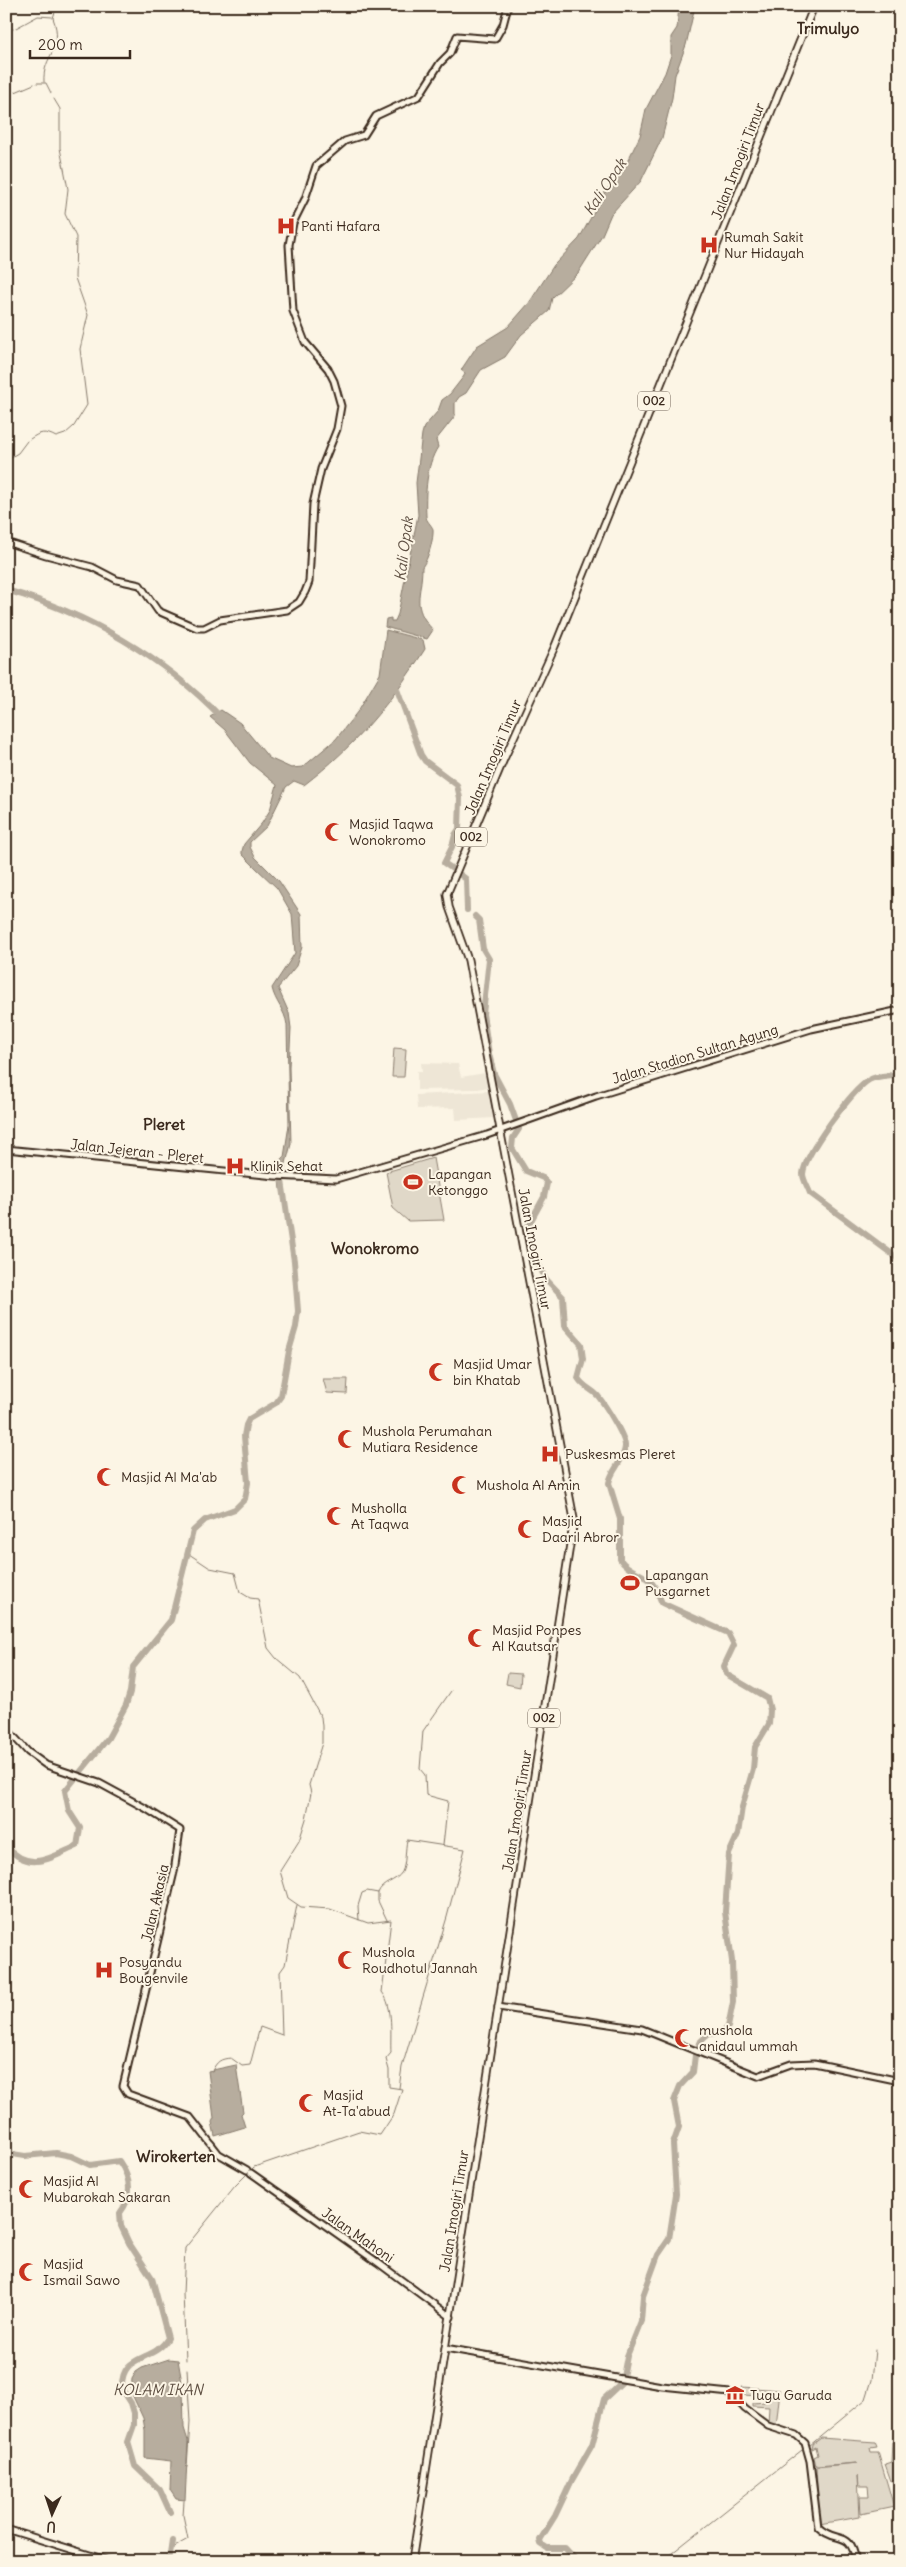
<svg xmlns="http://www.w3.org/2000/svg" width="906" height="2567" font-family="Delius,sans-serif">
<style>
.built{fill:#eee6d6}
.green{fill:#e0d8c8;stroke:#8e8173}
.water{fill:#b7ad9e;stroke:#85796b}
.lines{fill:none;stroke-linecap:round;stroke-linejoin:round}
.stream{stroke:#85796b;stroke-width:1}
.river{stroke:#b7ad9e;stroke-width:6}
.secondary-casing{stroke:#3b2a1e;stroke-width:9}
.primary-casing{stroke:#3b2a1e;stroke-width:9}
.secondary{stroke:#fcf5e5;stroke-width:5}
.primary{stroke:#fcf5e5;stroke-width:5.5}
.labels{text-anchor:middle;stroke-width:4;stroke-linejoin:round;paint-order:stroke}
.shield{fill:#fcf5e5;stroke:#75675a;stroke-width:1}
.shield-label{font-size:12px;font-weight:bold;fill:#3b2a1e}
.street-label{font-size:14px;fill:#3b2a1e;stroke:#fcf5e5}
.poi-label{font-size:14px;fill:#3b2a1e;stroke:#fcf5e5;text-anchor:start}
.water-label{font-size:15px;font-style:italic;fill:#605144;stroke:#fcf5e5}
.quarter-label{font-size:16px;font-weight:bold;fill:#3b2a1e;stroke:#fcf5e5}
</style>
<rect width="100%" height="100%" fill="#fcf5e5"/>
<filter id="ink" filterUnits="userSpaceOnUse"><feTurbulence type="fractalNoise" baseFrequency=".02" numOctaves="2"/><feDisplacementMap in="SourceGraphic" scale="10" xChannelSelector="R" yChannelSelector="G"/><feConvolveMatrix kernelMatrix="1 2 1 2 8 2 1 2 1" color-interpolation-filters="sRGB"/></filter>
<g filter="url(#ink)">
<path class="built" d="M421,1063L458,1064L461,1077L485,1073L488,1087L478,1089L417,1090V1071H422Z
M489,1091L494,1118L456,1120L455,1108L417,1109L416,1095Z"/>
<path class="green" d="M394,1048L406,1049L404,1077H392Z
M433,1158L444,1220L408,1221L393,1208L386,1172Z
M323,1379H348L347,1394L327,1393Z
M508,1673L521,1674L520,1687L506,1684Z
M742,2387L780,2390L776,2427L768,2424L769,2407L753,2406V2403L765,2402V2397H774L743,2395Z
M821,2438L875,2442L877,2447L870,2448L871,2452H878L894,2507L861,2514L860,2496H869L868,2486H859L858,2475L860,2517L819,2524L816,2467L857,2463L816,2466L814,2457L818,2455L816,2447L812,2449L813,2444Z
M892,2442H900V2480L891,2481L885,2464L891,2462Z"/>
<path class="water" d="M679,6H695L686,45L675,75L672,98L662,138L641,181L611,214L602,235L578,273L552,298L549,311L521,335L505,357L481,370L466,393L459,397L455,403V416L436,440L438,447C426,465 425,494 426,516C426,521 431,524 433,529C434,538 428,560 422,567C422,596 410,605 433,630L427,639L385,627L386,619L391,618V621H395L398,614L418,515L416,483L422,434L424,427L438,411L442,400L450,394L464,376L465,373L461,370L477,346L508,327L529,303L554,265L579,239L605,192L622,172L640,136L646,109L665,73L671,55V37L677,28Z
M386,630L423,640L425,649C390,704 356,745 304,785L294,781L286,787L267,826L250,842V847L255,857L279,881L301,914L302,947L296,966L278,988L289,1013L291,1028L289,1067L291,1144L284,1171V1188L280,1189L277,1163L284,1157L289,1125L287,1025C285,1010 275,1002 272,988L295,953L292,914L277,888L256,868L242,854V851L244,844L262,823L270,810L277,785L250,763L225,730L210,717L221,710L240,723L269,758L291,768L303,767L336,739L358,711L380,674Z
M236,2065L243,2112L241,2114L245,2127L215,2136L212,2122L214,2118L208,2071Z
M169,2359L178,2360L183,2388L184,2428L188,2441L185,2500L176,2499L170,2490L171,2461L145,2458V2430L143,2418L131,2392L132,2379L136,2372L142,2368Z"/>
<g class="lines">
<path class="stream" d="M16,28L38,16L52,17
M6,29H13
M44,82C42,55 65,50 53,18L57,6
M37,83H46L51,93
M6,96L34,84
M30,439C40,432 45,431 56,437L65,434L74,426L87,405L80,349L88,315L75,278L76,237L65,214L68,189L60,148V109L54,99
M6,460L18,453L27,441
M443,1845L448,1801L426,1795L425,1775L420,1769L423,1731L451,1691
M378,1893V1901L387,1920
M359,1920L358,1906L362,1893L367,1891L378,1893C382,1882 396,1882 402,1872C406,1864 405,1849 407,1840L465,1849L447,1917L402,2067L399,2088
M212,2071C217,2061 220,2059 231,2058L242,2066L250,2065L260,2027L282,2035L280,1972L285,1965L297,1905
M186,2360L183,2294L185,2248L235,2186L254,2167L359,2131L380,2135L394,2114L402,2089L389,2087V2070L386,2059L391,2053C390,2035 394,2007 382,1992L391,1920L368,1923L330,1909L301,1907L288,1898L280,1871L299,1841L306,1819L311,1793L309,1785L322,1743V1726L321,1717L300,1678L276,1658L268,1648L258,1599L250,1598L240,1592L235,1573L210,1568L189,1554
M809,2446L866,2399L872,2380L875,2350
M187,2467L190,2422L187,2369
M170,2549L188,2539L183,2515L184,2501
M662,2561L802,2450"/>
<path class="river" d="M6,590C88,613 163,657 222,718
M395,684L421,755L425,761L457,785L460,798L459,829L455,835L452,847
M451,849L444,863L454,870
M458,873L466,879L467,910
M475,916L479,920L483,949L489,959L483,1014L489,1054L494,1074L510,1104L519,1129L513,1138L512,1148L526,1171L543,1178L547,1183L544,1197L528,1226L527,1240L545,1278L563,1297L565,1326L581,1344L583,1359L578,1378C584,1388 591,1388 598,1396C605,1405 626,1437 625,1447C624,1461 611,1470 609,1483L620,1519V1559C627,1571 641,1572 650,1581C657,1587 658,1595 662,1603L728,1633L734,1645L724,1666L726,1674L767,1698L770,1710L769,1724L755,1747L753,1769L742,1807L738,1834L729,1854L725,1912L732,1961L733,2002L728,2027L723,2032L709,2034L701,2041L695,2055L693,2072L680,2086L674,2101L679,2127L673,2144L676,2194L669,2239L658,2255L643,2296L641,2321L627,2356L622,2382L604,2399L592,2445L572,2480L555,2516L540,2540L541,2544L547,2548H565L577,2561
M900,1075C890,1075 878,1075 869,1080C852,1090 804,1155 803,1174C803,1180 808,1187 810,1193L900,1260
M6,1846C30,1873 50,1858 77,1846L80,1828L69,1811L65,1791L108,1738L126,1705L130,1692L133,1667L171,1620L193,1531L205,1520L235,1509L245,1499L248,1483L244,1436L246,1425L249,1419L276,1403L281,1396L289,1351L296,1327L298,1311L294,1261L282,1181
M6,2153L25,2156L56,2153L71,2156L90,2165L119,2161C131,2178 133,2196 120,2213L121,2226L129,2243L152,2278L168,2338C154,2363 120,2352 122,2389L131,2403L134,2413V2425L128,2442L135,2466L160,2490L170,2512
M169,2561L172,2541"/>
<g class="secondary-casing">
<path id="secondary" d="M6,542L46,555L92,567L117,580L140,585L158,611L197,628H204L220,620L287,610L299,602L305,592L309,582L313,504L321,469L337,429L341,406L334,381L328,369L305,342L293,311L289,245L293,223L305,199L316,166L345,141L364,135L376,116L419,96L440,63L450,53L457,36L495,39L503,25L508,6
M6,1149L275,1176L336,1179L487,1135L596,1096L811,1029L900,1010
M6,1728L28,1752L46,1765L99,1783L145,1808L180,1830L174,1872L123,2086L128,2094L190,2117L219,2154L247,2170
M498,2007L642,2029L758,2076L791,2064L814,2063L900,2081
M251,2173L377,2262L451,2317
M445,2348L662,2386L730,2393L745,2409L768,2426L796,2435L805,2443L810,2461L818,2527C836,2545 850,2528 856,2561
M6,2529L109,2561"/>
</g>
<g class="primary-casing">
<path id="primary" d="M412,2561L574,1519L468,960L449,907L447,894L504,759L555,646L814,6"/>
</g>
<use href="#secondary" class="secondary"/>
<use href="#primary" class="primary"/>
</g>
</g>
<defs>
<g id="hospital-bare" transform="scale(1.5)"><path d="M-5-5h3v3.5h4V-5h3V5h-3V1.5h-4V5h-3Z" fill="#c8321e" stroke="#fcf5e5" stroke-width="2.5" paint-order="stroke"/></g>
<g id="mosque-bare" transform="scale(1.5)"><path d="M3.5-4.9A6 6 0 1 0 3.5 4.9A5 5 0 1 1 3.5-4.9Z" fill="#c8321e" stroke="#fcf5e5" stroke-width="2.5" paint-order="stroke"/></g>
<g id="stadium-bare" transform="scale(1.5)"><path d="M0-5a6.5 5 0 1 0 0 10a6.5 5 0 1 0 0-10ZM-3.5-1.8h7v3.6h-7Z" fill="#c8321e" stroke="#fcf5e5" stroke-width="2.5" paint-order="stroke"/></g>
<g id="museum-bare" transform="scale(1.5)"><path d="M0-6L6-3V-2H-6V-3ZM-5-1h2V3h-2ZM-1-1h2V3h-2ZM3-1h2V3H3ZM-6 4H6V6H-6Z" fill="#c8321e" stroke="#fcf5e5" stroke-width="2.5" paint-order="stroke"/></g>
</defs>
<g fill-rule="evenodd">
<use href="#hospital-bare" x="286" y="226"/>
<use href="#hospital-bare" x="709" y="245"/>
<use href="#mosque-bare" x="334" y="832"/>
<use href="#hospital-bare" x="235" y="1166"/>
<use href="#stadium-bare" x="413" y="1182"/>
<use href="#mosque-bare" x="438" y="1372"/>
<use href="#mosque-bare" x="347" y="1439"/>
<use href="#hospital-bare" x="550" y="1454"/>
<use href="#mosque-bare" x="106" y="1477"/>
<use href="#mosque-bare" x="461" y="1485"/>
<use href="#mosque-bare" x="336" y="1516"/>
<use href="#mosque-bare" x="527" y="1529"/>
<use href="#stadium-bare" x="630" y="1583"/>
<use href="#mosque-bare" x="477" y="1638"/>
<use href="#mosque-bare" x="347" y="1960"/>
<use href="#hospital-bare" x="104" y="1970"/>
<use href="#mosque-bare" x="684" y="2038"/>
<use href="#mosque-bare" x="308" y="2103"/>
<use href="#mosque-bare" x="28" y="2189"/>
<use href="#mosque-bare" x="28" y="2272"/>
<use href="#museum-bare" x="735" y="2395"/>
</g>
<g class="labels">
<g class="shield">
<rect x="638" y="391.5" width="32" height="19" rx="4"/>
<rect x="455" y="827.5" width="32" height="19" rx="4"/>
<rect x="528" y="1708.5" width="32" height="19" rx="4"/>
</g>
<g class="shield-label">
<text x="654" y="405">002</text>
<text x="471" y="841">002</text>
<text x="544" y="1722">002</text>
</g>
<g class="street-label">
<text transform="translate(738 161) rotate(-69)" y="5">Jalan Imogiri Timur</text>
<text transform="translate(493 757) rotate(-67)" y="5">Jalan Imogiri Timur</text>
<text transform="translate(695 1054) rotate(-17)" y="5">Jalan Stadion Sultan Agung</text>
<text transform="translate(137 1151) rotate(6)" y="5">Jalan Jejeran - Pleret</text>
<text transform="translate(535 1249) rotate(79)" y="5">Jalan Imogiri Timur</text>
<text transform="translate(517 1811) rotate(-81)" y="5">Jalan Imogiri Timur</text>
<text transform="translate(155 1903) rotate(-77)" y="5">Jalan Akasia</text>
<text transform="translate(454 2211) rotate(-81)" y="5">Jalan Imogiri Timur</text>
<text transform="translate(358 2235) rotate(35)" y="5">Jalan Mahoni</text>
</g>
<g class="poi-label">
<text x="301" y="231">Panti Hafara</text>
<text x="724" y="242">Rumah Sakit<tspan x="724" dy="16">Nur Hidayah</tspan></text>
<text x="349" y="829">Masjid Taqwa<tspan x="349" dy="16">Wonokromo</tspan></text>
<text x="250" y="1171">Klinik Sehat</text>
<text x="428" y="1179">Lapangan<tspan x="428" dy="16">Ketonggo</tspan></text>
<text x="453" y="1369">Masjid Umar<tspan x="453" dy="16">bin Khatab</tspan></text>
<text x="362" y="1436">Mushola Perumahan<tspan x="362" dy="16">Mutiara Residence</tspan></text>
<text x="565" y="1459">Puskesmas Pleret</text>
<text x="121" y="1482">Masjid Al Ma'ab</text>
<text x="476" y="1490">Mushola Al Amin</text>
<text x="351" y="1513">Musholla<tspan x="351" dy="16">At Taqwa</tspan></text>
<text x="542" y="1526">Masjid<tspan x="542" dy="16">Daaril Abror</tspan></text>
<text x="645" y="1580">Lapangan<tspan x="645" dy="16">Pusgarnet</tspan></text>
<text x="492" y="1635">Masjid Ponpes<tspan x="492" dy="16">Al Kautsar</tspan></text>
<text x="362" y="1957">Mushola<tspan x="362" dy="16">Roudhotul Jannah</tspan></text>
<text x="119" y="1967">Posyandu<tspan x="119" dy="16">Bougenvile</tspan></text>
<text x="699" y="2035">mushola<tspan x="699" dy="16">anidaul ummah</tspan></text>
<text x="323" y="2100">Masjid<tspan x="323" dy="16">At-Ta'abud</tspan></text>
<text x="43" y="2186">Masjid Al<tspan x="43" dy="16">Mubarokah Sakaran</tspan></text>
<text x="43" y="2269">Masjid<tspan x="43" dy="16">Ismail Sawo</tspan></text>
<text x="750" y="2400">Tugu Garuda</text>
</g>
<g class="water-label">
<text transform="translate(605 187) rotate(-56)" y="5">Kali Opak</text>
<text transform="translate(404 549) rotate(-83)" y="5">Kali Opak</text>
<text x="158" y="2395">KOLAM IKAN</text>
</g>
<g class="quarter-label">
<text x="828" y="34">Trimulyo</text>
<text x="164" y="1130">Pleret</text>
<text x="375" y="1254">Wonokromo</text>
<text x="176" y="2162">Wirokerten</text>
</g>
</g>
<rect width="906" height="2567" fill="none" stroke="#fcf5e5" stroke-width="25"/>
<rect x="12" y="12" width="881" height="2542" fill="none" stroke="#3b2a1e" stroke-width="2" filter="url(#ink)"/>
<g transform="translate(52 2514) rotate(183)" stroke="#fcf5e5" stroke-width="4" paint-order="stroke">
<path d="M0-4L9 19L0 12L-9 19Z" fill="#3b2a1e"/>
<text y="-8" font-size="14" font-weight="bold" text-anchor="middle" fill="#3b2a1e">U</text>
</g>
<path d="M30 50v8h100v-8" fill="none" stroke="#3b2a1e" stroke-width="2.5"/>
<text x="38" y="50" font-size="15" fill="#3b2a1e" stroke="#fcf5e5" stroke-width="4" paint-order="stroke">200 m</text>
</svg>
